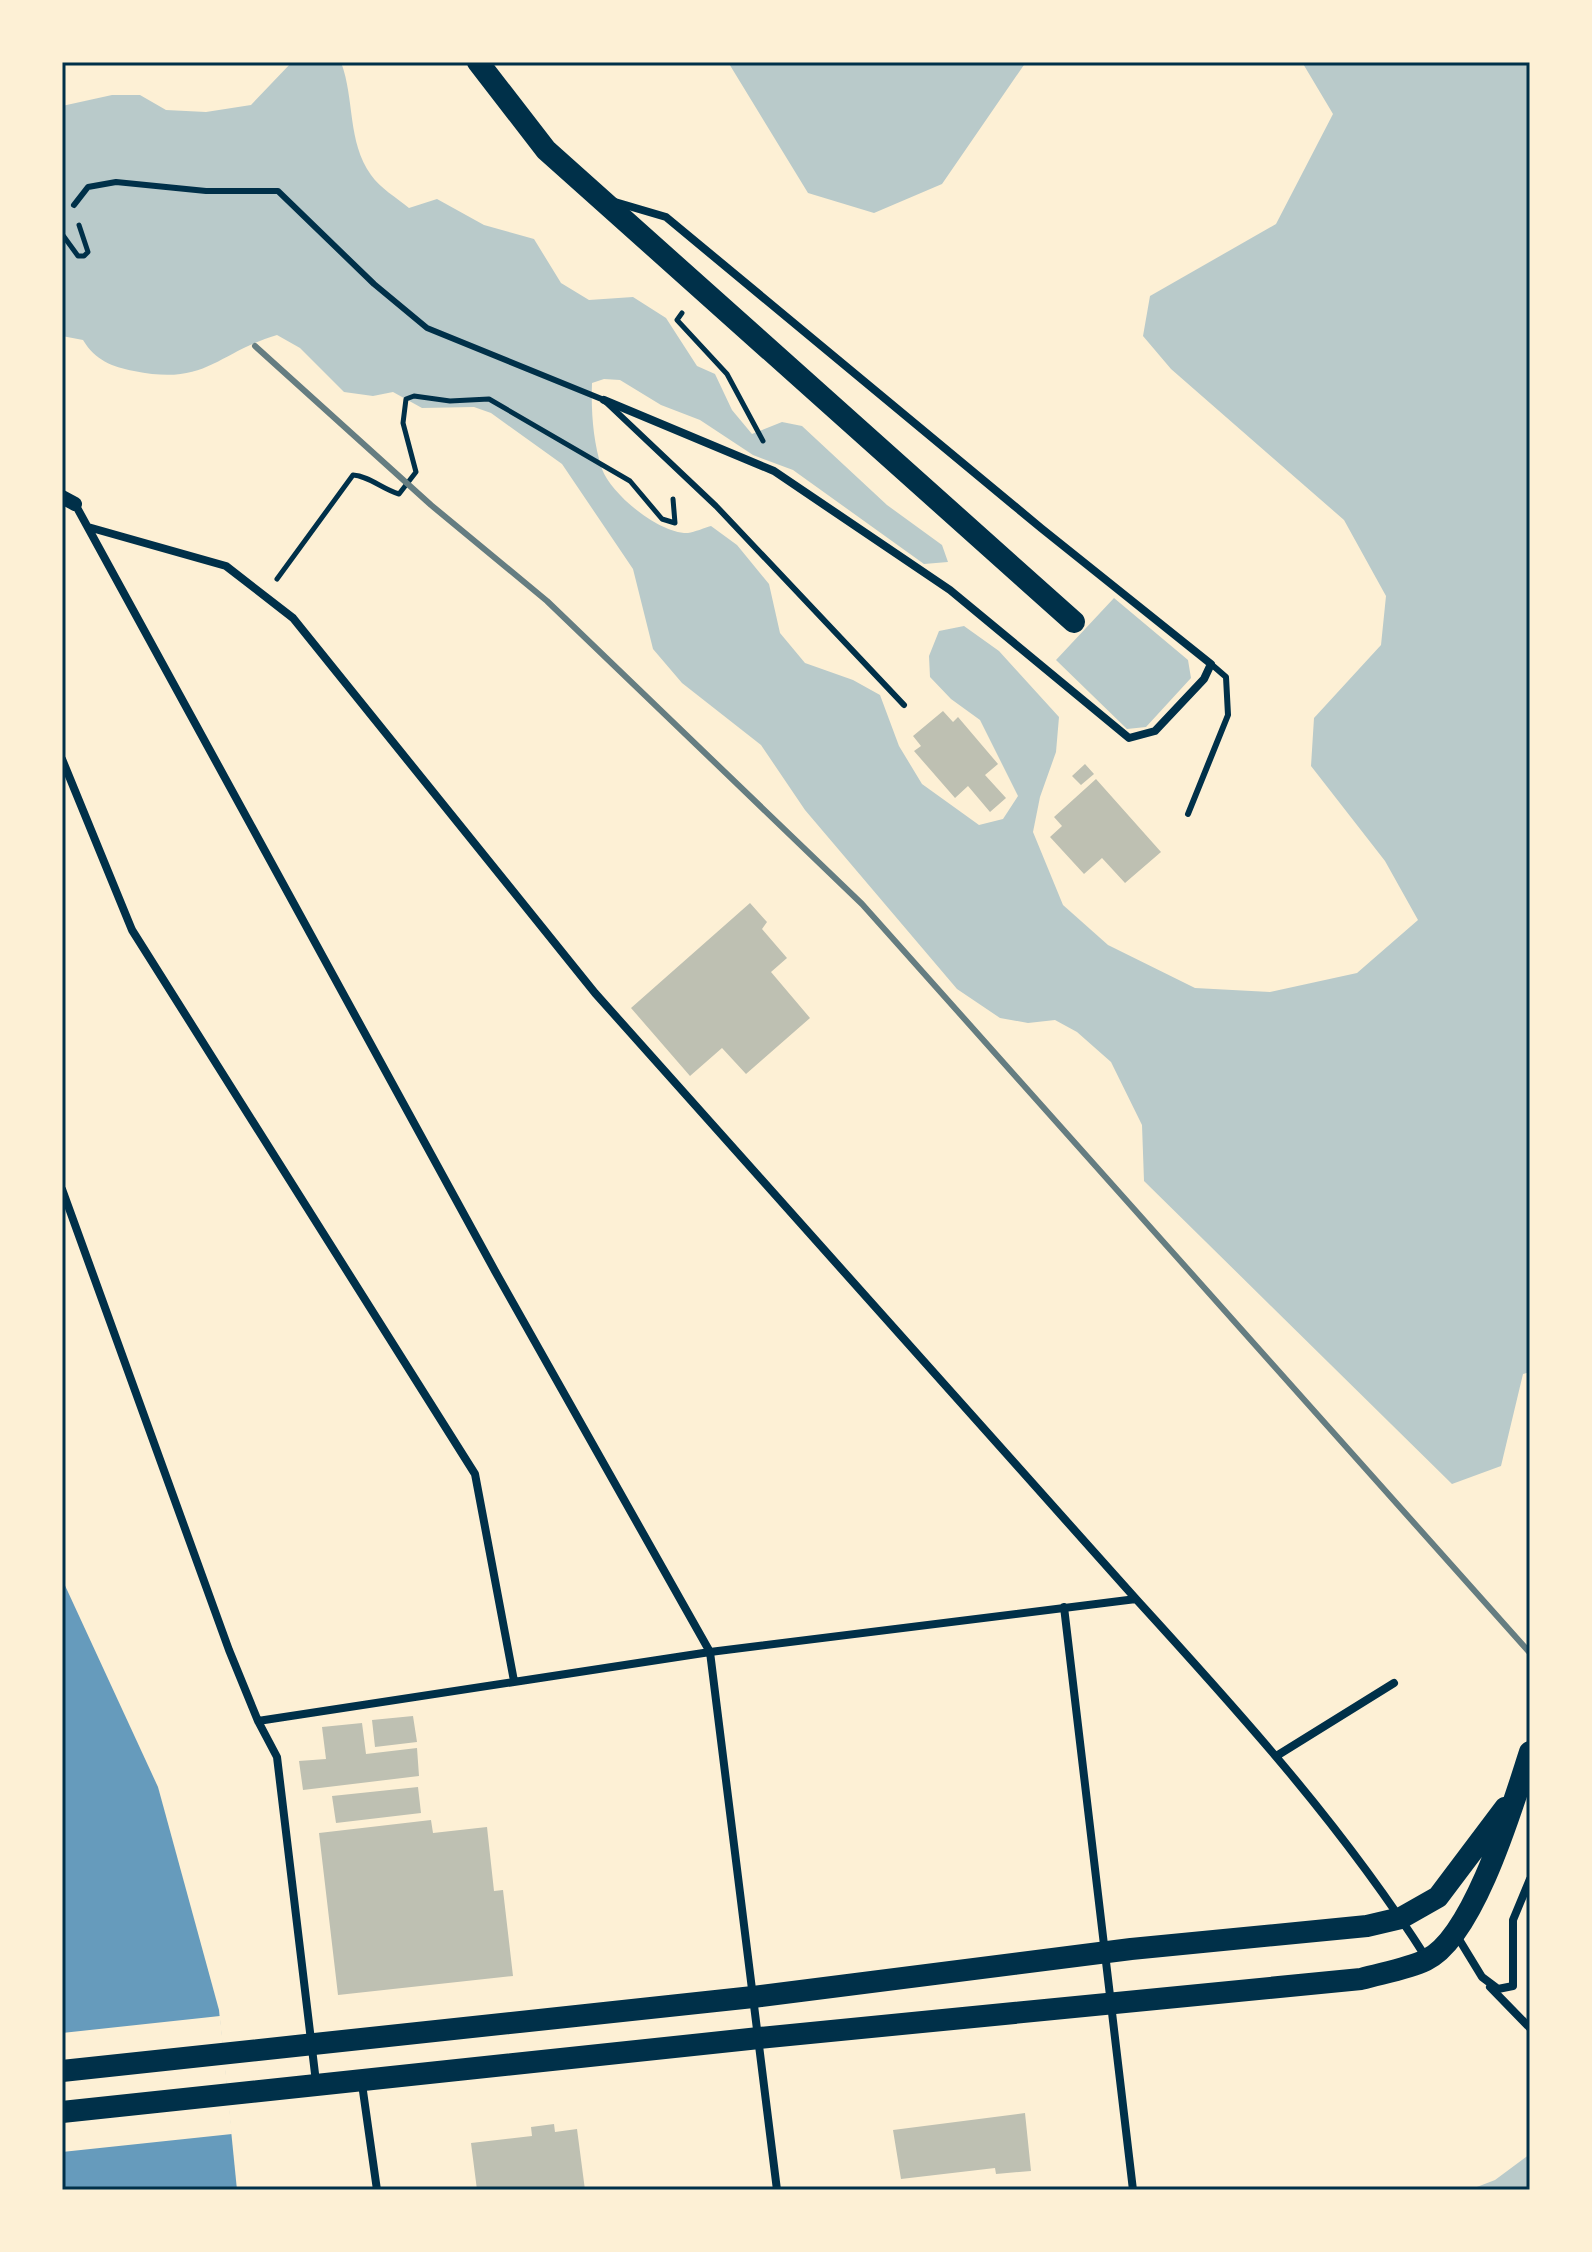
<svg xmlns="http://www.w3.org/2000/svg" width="1592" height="2252" font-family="Mulish,sans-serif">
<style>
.green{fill:#b9caca}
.water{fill:#669bbc}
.pier{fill:#fdf0d5}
.building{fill:#bec0b2}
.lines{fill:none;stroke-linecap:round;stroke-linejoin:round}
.path{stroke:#003049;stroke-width:5}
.service{stroke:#003049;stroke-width:6}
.minor{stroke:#003049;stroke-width:8}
.tertiary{stroke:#003049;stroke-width:14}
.trunk{stroke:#003049;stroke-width:22}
.rail{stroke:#657d81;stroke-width:6}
.neatline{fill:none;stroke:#003049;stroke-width:3}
</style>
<rect width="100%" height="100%" fill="#fdf0d5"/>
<path class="green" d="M292,62H341C355,100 347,141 371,175C380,188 397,198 409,208L437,199L484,225L534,239L561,283L589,300L633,297L666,318L697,366L715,374L732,410L752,434L782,422L802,426L887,505L942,545L948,562L924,564L793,470L753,455L700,420L661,405L620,380L604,379L592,383C591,412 593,441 602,469C611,494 659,534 688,533C695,532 704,528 711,526L737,545L769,584L780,633L805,663L853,680L880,695L899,746L922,784L979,825L1003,819L1018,796L980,720L951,699L930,677L929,656L939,631L964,626L999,651L1059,717L1056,752L1040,797L1033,832L1063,905L1108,945L1195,988L1270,992L1357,973L1418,920L1385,861L1311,766L1314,718L1381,645L1386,596L1344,520L1171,369L1143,336L1150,296L1276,224L1333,114L1302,62H1530V1372L1523,1374L1501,1466L1452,1484L1144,1181L1142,1125L1111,1062L1077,1032L1055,1020L1028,1023L1000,1018L957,989L805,810L761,745L682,683L653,649L633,569L562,464L491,413L474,407L422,408L393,392L373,396L344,392L300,348L277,335C216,353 207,386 134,371C112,367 95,360 83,340L62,336V106L112,95H140L166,110L206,112L251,105Z
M728,62H1026L942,184L874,213L808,193Z
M1114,598L1188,660L1191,678L1146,727L1127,729L1056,660Z
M1530,2154V2190H1469L1495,2180Z"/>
<path class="water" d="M62,1579L158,1787L219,2010L237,2190H62Z"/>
<path class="pier" d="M220,2016L232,2134L62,2152V2033Z"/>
<path class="building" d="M943,711L953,722L958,717L998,764L985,775L1006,798L990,812L968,786L955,798L914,751L921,746L913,736Z
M1085,764L1094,774L1081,785L1072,776Z
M1096,779L1161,852L1125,883L1102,858L1084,874L1050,837L1062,826L1054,817Z
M750,903L767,922L762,929L787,958L771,972L810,1018L746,1074L722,1048L690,1076L631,1008Z
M413,1716L417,1742L375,1747L372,1720Z
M362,1723L366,1754L417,1748L419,1776L303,1790L299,1761L326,1759L322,1727Z
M418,1787L421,1813L336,1823L332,1796Z
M431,1820L433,1833L487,1827L494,1891L503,1890L513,1976L338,1995L319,1833Z
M1025,2113L1031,2171L996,2174L995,2168L901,2179L893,2130Z
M554,2124L555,2132L577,2129L585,2190H477L471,2143L532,2136L531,2127Z"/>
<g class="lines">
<path class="path" d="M62,234L78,256H84L88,252L79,225
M682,313L677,320L727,374L763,441
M277,579L353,475C369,476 382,489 399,494L416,472L403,423L406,399L414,396L450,401L489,399L630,481L662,519L675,523L673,499"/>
<path class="service" d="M74,205L88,187L116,182L206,191H278L374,284L427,328L604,400L716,506L904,705
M1188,814L1228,715L1226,677L1211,664"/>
<path class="minor" d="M604,400L774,471L950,590L1129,738L1155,731L1204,679L1211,664L1041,528L666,217L615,202
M75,504L495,1271L710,1652L777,2190
M88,527L226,566L293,618L595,993L1136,1599
M62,759L132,930L475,1474L514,1681
M62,1189L229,1650L258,1721L277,1757L316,2082
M1064,1607L1133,2190
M258,1721L710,1652L1136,1599C1241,1714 1344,1828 1427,1959
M1278,1755L1394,1683
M1457,1936L1482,1977L1498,1989L1513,1986V1920L1530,1879
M1490,1987L1530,2028
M362,2084L377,2190"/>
<path class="tertiary" d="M62,497L75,504"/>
<path class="trunk" d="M478,62L546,150L1074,622
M62,2071L753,1997L1131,1949L1367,1926L1401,1918L1438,1897L1505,1808
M62,2112L759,2038L1361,1979C1382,1973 1407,1969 1426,1960C1474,1938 1514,1801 1530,1752"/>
<path class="rail" d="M255,346L431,505L547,601L862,904L1530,1653"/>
</g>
<rect width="1592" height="2252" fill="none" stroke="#fdf0d5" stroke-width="128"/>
<rect x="64" y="64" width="1464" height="2124" class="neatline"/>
</svg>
